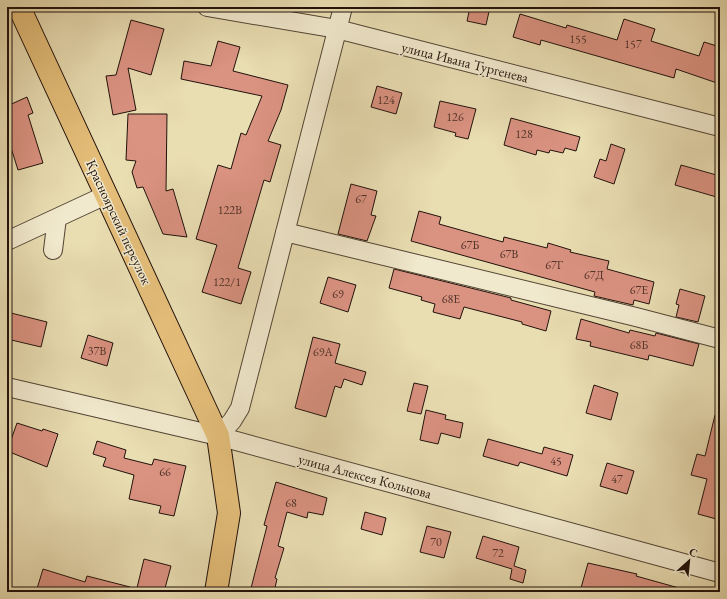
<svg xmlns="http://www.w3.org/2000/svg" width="727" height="599" font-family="'EB Garamond',serif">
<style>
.building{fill:#da9281;stroke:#21120b}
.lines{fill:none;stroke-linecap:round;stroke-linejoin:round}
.minor-casing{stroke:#534535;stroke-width:20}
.major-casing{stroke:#21120b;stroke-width:24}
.minor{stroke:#f1e9cd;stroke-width:18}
.major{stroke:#e4be79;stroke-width:22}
.labels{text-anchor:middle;stroke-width:3;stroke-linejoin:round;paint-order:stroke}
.number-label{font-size:12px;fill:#4f3228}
.street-label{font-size:14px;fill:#21120b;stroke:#f1e9cd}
</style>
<rect width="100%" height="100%" fill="#e9ddb2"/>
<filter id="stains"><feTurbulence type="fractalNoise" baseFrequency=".005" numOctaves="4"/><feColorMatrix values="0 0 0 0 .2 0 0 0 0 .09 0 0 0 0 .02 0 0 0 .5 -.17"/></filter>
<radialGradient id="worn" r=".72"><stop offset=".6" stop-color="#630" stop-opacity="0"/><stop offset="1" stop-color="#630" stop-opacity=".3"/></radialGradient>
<path class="building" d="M470,7H490L486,25L467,21Z
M520,14L566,28L567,25L617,40L624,19L655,29L651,41L699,56L704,42L720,47V72L717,83L676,69L674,78L541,40L540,45L513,37Z
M131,20L164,29L151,75L128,68L136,110L113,115L106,76L116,75Z
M218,41L240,47L233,71L288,85L281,110L268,141L281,145L270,182L264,180L238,268L251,272L241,304L202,292L217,245L196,239L218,165L231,169L241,133L246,135L262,96L181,79L184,61L211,66Z
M377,86L402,93L396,114L371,107Z
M27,97L33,113L28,115L43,163L18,170L7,135V106Z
M440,101L476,109L468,139L455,136L456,133L434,127Z
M128,114H167L166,191L173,189L187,237L163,234L143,187L137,188L132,172L136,161L126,160Z
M511,118L580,137L576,151L565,148L563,153L550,150L549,153L537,150L536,155L504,145Z
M611,144L625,149L614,184L594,177L600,159L606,161Z
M681,165L720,176V198L675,185Z
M351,184L377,191L371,215L376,216L367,241L338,234Z
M419,211L441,217L439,224L503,242L504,237L547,248L548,243L571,250L570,252L609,261L607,269L654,282L649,304L634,300L633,305L594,296L595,292L411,241Z
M394,269L511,298V300L551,311L546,331L522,324V322L464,307L460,319L433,312L435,304L421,300L422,297L389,288Z
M328,277L356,285L348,312L320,303Z
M680,289L705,296L698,322L676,317L679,305L676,304Z
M7,312L47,322L41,347L7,339Z
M581,319L629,333L630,330L655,336L656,333L699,344L693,366L649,355L648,360L590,346L591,342L576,339Z
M88,335L113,343L107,366L81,358Z
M313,337L340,344L335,363L366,372L362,385L344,379L341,388L335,386L326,417L295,408Z
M414,383L428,386L421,414L407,411Z
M594,385L618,393L611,420L586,413Z
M426,410L446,415L445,419L463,423L460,438L441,433L438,444L420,440Z
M715,415L720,416V520L698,514L707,479L691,475L697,454L705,456Z
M17,423L42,431L43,429L58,434L47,467L7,451Z
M488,439L542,454L544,447L573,455L567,476L520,462L518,466L483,456Z
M97,441L126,450L124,458L152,465L154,459L186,466L174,516L159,513L161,506L129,499L134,475L103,466L106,458L93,454Z
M607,463L634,471L627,494L600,486Z
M276,482L327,498L323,515L308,512L307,518L287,512L278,546L284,548L275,578L277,579L274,592H250L267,526L264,525Z
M365,512L386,518L382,535L361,529Z
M427,526L451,532L444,558L420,552Z
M483,536L519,547L514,566L526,570L523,583L510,579L512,569L476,558Z
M144,559L171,566L164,592H136Z
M588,563L637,574L636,576L679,588V592H586L587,590L581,588Z
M43,569L85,582L87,576L130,587V592H36Z"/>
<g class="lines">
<g class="minor-casing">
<path id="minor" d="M207,7L337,29L720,127
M285,232L636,317L720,339
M7,241L106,195
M53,250L57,218
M7,387L218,436L720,573
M218,436L232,421L240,408L343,7"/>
</g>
<g class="major-casing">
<path id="major" d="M19,7L218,436L229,513L216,592"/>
</g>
<use href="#minor" class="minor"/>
<use href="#major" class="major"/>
</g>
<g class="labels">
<g class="number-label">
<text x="578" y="43">155</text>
<text x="633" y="48">157</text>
<text x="386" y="104">124</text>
<text x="455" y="121">126</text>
<text x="524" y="138">128</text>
<text x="361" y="203">67</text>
<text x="230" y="214">122В</text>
<text x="470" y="249">67Б</text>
<text x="509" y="258">67В</text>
<text x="554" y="269">67Г</text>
<text x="594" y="279">67Д</text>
<text x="227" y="286">122/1</text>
<text x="639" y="294">67Е</text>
<text x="338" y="298">69</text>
<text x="451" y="303">68Е</text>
<text x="639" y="349">68Б</text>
<text x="97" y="355">37В</text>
<text x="323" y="356">69А</text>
<text x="556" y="465">45</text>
<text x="165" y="476">66</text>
<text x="617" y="483">47</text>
<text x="291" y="507">68</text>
<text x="436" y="546">70</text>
<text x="498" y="557">72</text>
</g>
<g class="street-label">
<text transform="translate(465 62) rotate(14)" y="5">улица Ивана Тургенева</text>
<text transform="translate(119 222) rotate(65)" y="5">Красноярский переулок</text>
<text transform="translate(365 476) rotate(15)" y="5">улица Алексея Кольцова</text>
</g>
</g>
<rect width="727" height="599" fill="none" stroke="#e9ddb2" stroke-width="24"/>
<rect x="8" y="8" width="711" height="583" fill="none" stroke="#21120b" stroke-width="2"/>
<rect x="12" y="12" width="703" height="575" fill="none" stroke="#21120b"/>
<g transform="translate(689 561) rotate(27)" stroke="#f1e9cd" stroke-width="3" paint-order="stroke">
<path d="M0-3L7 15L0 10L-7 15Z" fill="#21120b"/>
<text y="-6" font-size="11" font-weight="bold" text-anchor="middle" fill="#21120b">С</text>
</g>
<rect width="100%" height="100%" filter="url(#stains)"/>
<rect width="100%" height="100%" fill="url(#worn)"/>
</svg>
